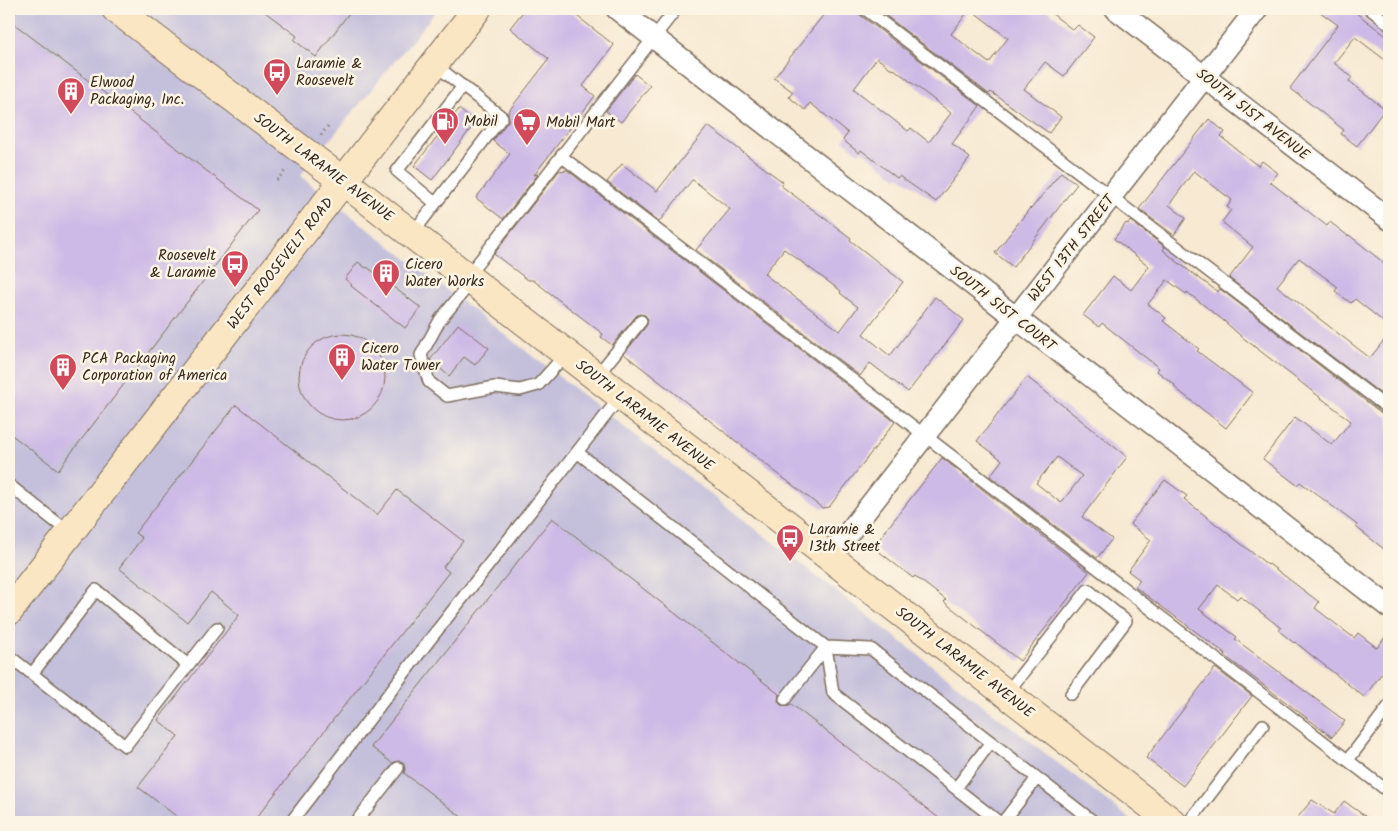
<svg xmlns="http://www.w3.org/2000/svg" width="1398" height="831" font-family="Kalam,sans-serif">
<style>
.industrial{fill:#c4c0db}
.building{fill:#cebae6;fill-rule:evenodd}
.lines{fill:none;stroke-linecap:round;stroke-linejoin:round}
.service-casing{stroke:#7d6d5d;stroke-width:14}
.minor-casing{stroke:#7d6d5d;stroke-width:24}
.secondary-casing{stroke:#7d6d5d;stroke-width:30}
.path{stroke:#7d6d5d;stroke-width:3;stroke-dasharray:1 4;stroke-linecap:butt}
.service{stroke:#fff;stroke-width:11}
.minor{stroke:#fff;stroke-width:21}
.secondary{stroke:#fbe6c4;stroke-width:28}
.labels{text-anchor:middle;stroke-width:5;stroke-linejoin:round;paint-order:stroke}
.poi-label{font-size:15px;fill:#3b2a1e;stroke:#fcf5e5;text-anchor:start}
.street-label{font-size:15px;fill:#3b2a1e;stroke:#fcf5e5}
</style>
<rect width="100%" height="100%" fill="#fcf5e5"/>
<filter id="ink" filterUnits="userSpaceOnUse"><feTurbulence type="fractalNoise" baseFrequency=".02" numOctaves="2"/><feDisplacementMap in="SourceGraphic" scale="10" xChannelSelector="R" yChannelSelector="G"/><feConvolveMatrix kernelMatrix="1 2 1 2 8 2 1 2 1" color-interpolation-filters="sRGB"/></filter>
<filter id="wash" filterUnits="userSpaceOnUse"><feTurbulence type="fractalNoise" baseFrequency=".0096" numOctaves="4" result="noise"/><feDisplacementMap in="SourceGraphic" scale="20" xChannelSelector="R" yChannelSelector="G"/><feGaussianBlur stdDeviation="1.12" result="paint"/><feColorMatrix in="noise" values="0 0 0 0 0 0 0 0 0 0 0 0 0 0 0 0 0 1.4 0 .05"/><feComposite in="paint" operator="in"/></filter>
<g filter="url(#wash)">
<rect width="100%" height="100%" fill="#f7e9d2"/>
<path class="industrial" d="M9,9H438L300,176L1134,822H9Z"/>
<g id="blocks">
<path class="building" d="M261,9H352L316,57L294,40L297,36Z
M525,9H568L614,45L583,86L595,96L534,175L538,174L503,219L476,198L510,154L493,141L508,121L509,118L508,112L549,59L510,28Z
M828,9H858L860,15L980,106L952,144L970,158L936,202L899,176L897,178L861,150L859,153L843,140L848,133L810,103L805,110L789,97L793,92L774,78ZM877,58L893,70L894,69L951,113L929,142L911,128L908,131L854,89Z
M877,9H970L951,34L989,63L1008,38L970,9H1046L1073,30L1078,25L1094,37L1064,76L1045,62L1024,89L1061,117L1049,133L991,92L989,94Z
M1316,9H1351L1389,38V63L1355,37L1334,63L1352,77L1349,81L1385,109L1357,146L1341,134L1344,130L1290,88L1338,25Z
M9,20L258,210L58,470L9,433Z
M635,74L650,86L621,122L606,111Z
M459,109L475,123L432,180L414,166Z
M1209,119L1225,132L1221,137L1258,166L1262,161L1278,173L1270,182L1327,226L1330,222L1348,236L1349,235L1389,267V326L1355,299L1351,303L1335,291L1338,287L1299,258L1277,286L1370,358L1389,334V400L1229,278L1253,247L1222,222L1231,210L1227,207L1232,200L1194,171L1169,205L1186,218L1174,235L1139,209Z
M708,126L783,182L780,185L851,238L850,240L903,282L863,334L890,356L935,297L964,320L908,392L870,363L860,376L696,250L730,209L693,180H692L659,222L607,182L622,164L657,191ZM784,249L841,291L840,293L858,307L840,331L764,274Z
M567,170L895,422L829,507L822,508L624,354L647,325L648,319L645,315L639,314L636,316L612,345L601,337L603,334L533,280H528L494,254L559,171Z
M1061,172L1077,184L1013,267L995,253L1030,208L1031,209Z
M1130,221L1165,247L1163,250L1180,264L1218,292L1220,289L1384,415L1389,416V553L1356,527L1357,525L1319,496L1300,482L1297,485L1263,459L1295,417L1332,445L1351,421L1242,337L1224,321L1187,292L1186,294L1167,280L1148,304L1166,318L1163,321L1199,349L1197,351L1253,393L1226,428L1174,387L1175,385L1157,371L1159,368L1102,323L1099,327L1083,315L1113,276L1131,290L1149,266L1114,239L1126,223L1128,224Z
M358,262L366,268L367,267L421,308L405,328L351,286L352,285L345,279Z
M458,324L489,348L475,365L464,357L449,376L430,360Z
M299 377a43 43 0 1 1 86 0a43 43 0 1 1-86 0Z
M1027,377L1127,457L1082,517L1112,539L1097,558L990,476L1002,460L977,441ZM1057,457L1082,476L1061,503L1036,483Z
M236,405L377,515L397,490L463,541L443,567L449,572L253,822H184L138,787L178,736L158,720L239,615L211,592L187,622L119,568L142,538L135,533Z
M942,458L1089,572L1020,661L944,602L946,600L915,576L913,578L873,547Z
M1165,480L1187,496L1184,499L1268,565L1269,564L1319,602L1315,608L1354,638L1358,633L1377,648L1389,632V664L1364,697L1295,642L1294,643L1279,631L1281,628L1240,596L1237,599L1218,585L1199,609L1237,637L1235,639L1345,721L1332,737L1225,656L1226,654L1135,587L1140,580L1128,571L1151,540L1130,524Z
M552,518L779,694L778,701L781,705L787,706L791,704L944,822H468L404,773L405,769L403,762L399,761L392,763L371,747Z
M1215,668L1252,696L1183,786L1146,758Z
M1312,800L1334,814L1344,801L1373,822H1294Z"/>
</g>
</g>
<g filter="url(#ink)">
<use href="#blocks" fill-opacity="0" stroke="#7d6d5d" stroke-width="1"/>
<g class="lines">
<g class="service-casing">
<path id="service" d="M865,9L1389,409
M1370,9L1389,24
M561,156L1389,792
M435,203L397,171L463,86
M412,234L502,117L434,64
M467,277L676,9
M472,281L440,320L421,355L429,382L447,396L495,387L520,390L538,385L566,354
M596,377L641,321
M577,452L826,647L833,693L999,822
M9,485L70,533
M9,656L125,746L217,628
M32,674L96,590L188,665
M1006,694L1088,590L1126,621L1071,694
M785,699L826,647L871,649L1094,822
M1348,760L1389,706
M956,788L991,742
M291,822L428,642L621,396
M356,822L398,768
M1003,822L1037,778
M1189,822L1263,725"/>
</g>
<g class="minor-casing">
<path id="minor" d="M617,9L1389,607
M1116,9L1389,219
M829,558L1257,9"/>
</g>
<g class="secondary-casing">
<path id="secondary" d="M116,9L343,181L1172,822
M9,611L477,9"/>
</g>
<path class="path" d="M321,135L328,126
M277,180L286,170"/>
<use href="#service" class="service"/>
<use href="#minor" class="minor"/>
<use href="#secondary" class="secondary"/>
</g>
</g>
<defs>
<g id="bus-pin" transform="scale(1.4375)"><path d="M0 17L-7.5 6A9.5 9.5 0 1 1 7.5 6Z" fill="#d1495b" stroke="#fcf5e5"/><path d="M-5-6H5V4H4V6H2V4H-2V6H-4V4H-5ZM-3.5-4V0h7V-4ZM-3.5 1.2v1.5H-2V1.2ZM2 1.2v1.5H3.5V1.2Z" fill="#fff"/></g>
<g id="building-pin" transform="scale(1.4375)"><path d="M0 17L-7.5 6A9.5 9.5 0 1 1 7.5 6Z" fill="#d1495b" stroke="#fcf5e5"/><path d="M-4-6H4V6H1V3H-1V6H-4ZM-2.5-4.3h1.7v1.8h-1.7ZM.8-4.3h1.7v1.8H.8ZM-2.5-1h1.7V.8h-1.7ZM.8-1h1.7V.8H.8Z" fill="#fff"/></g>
<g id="fuel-pin" transform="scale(1.4375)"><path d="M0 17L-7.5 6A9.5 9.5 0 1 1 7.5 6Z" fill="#d1495b" stroke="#fcf5e5"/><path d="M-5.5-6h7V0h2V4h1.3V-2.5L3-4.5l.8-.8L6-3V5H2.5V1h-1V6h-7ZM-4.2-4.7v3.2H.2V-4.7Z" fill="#fff"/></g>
<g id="supermarket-pin" transform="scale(1.4375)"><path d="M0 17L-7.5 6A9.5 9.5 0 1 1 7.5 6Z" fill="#d1495b" stroke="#fcf5e5"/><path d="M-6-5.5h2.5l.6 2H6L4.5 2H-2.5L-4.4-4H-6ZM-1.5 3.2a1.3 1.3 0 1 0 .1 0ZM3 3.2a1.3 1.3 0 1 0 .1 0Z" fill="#fff"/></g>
</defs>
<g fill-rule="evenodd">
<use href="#bus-pin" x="277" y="72"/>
<use href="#building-pin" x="71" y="91"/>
<use href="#fuel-pin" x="445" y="121"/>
<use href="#supermarket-pin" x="527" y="122"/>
<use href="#bus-pin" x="235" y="264"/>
<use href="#building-pin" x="386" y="273"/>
<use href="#building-pin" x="342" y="357"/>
<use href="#building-pin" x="63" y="367"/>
<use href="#bus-pin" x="790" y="538"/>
</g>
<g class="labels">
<g class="poi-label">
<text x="296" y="68">Laramie &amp;<tspan x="296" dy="17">Roosevelt</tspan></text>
<text x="90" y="87">Elwood<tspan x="90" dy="17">Packaging, Inc.</tspan></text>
<text x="464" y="126">Mobil</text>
<text x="546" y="127">Mobil Mart</text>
<text x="216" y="260" text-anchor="end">Roosevelt<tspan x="216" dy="17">&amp; Laramie</tspan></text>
<text x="405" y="269">Cicero<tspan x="405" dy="17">Water Works</tspan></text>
<text x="361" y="353">Cicero<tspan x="361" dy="17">Water Tower</tspan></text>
<text x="82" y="363">PCA Packaging<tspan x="82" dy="17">Corporation of America</tspan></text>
<text x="809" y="534">Laramie &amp;<tspan x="809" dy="17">13th Street</tspan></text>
</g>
<g class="street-label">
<text transform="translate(1253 114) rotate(38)" y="5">SOUTH 51ST AVENUE</text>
<text transform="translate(324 167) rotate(37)" y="5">SOUTH LARAMIE AVENUE</text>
<text transform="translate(1071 248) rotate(-52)" y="5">WEST 13TH STREET</text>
<text transform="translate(280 263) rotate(-52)" y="5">WEST ROOSEVELT ROAD</text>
<text transform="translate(1003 308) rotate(38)" y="5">SOUTH 51ST COURT</text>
<text transform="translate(645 415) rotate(38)" y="5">SOUTH LARAMIE AVENUE</text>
<text transform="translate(965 662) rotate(38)" y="5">SOUTH LARAMIE AVENUE</text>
</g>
</g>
<rect width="1398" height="831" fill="none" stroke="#fcf5e5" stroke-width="30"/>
</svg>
